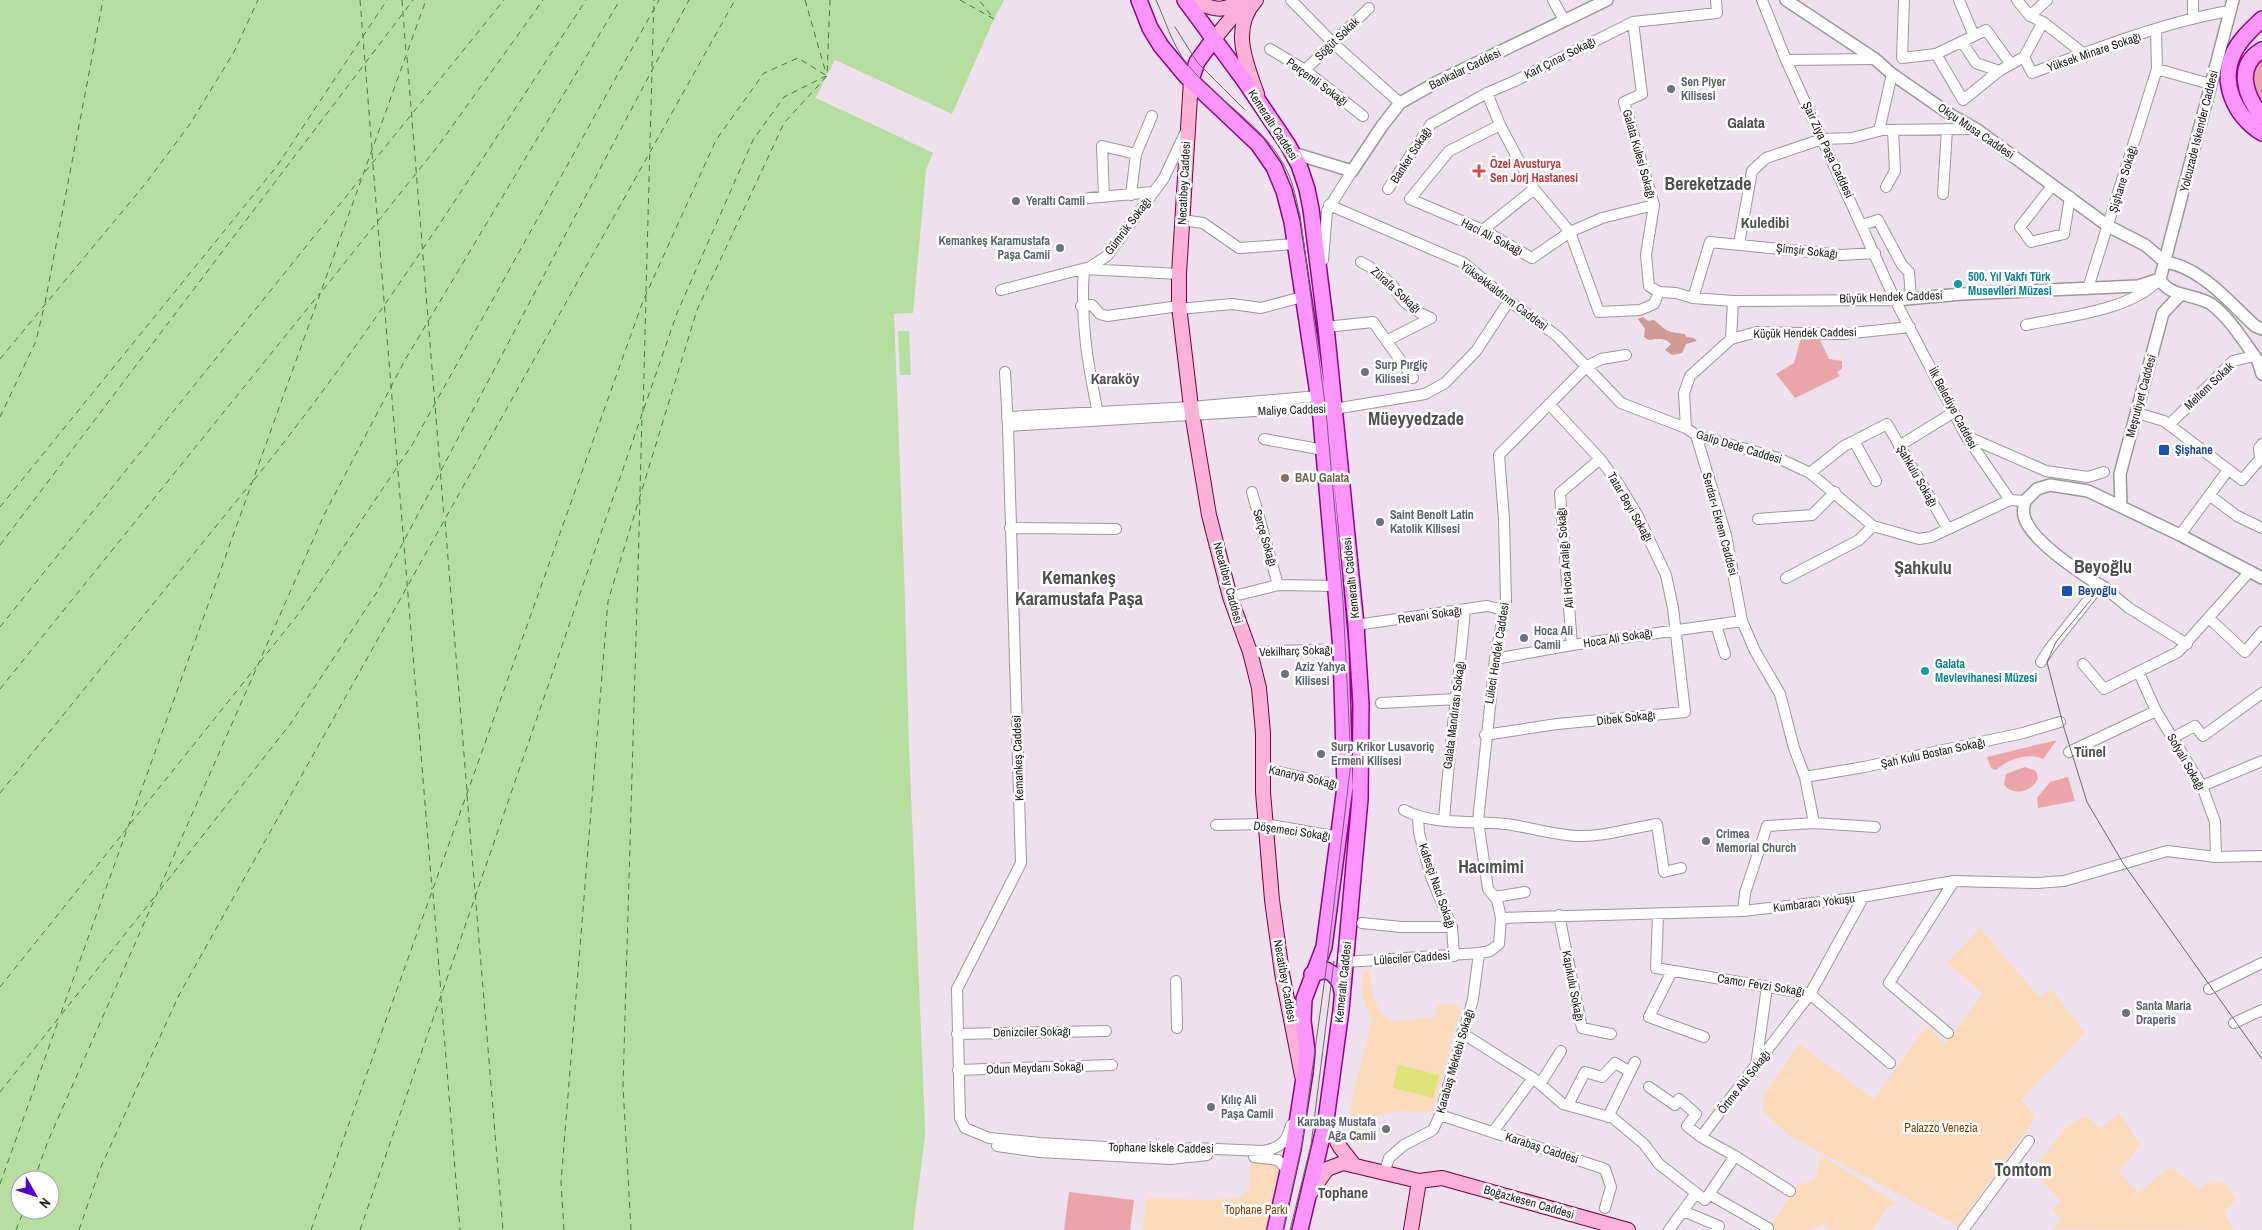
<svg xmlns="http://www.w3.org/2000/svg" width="2262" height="1230" font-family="'Archivo Narrow',sans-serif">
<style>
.grass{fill:#eba4aa}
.forest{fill:#cf9b94}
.park{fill:#fbdbbb}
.pitch{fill:#dfe17b}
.water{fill:#b6de9f;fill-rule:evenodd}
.pier{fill:#eee1ed}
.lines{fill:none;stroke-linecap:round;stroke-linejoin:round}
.ferry{stroke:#3c8035;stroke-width:1;stroke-dasharray:6 5;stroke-linecap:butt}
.minor-casing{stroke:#999;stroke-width:12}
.tertiary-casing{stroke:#999;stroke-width:14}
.secondary-casing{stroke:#760039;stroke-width:16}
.primary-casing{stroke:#940088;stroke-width:18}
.minor{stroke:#fff;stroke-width:10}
.tertiary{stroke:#fff;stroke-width:11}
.secondary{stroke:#fcb1d9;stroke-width:14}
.primary{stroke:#fd95ff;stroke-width:15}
.tram{stroke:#6a6a6a;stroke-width:1}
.worship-dot{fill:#6b7280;stroke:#fff;stroke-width:2}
.health-dot{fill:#e0444e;stroke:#fff;stroke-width:2}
.culture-dot{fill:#0f9aa8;stroke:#fff;stroke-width:2}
.transit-dot{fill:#1a4fb4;stroke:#fff;stroke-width:2}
.education-dot{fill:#8d6e63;stroke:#fff;stroke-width:2}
.labels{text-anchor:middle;stroke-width:5;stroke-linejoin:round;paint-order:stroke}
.street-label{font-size:12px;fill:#1c1c1c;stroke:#fff}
.worship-label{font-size:12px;font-weight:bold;fill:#5b616d;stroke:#fff;text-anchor:start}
.health-label{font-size:12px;font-weight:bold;fill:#be3a42;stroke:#fff;text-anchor:start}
.culture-label{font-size:12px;font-weight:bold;fill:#0d838f;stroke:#fff;text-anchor:start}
.transit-label{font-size:12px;font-weight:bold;fill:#164399;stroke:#fff;text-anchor:start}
.education-label{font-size:12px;font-weight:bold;fill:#785e54;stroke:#fff;text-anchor:start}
.park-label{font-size:12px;fill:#7e4207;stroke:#fff}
.quarter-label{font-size:15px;font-weight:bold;fill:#4f4f4f;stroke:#fff}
.district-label{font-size:18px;font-weight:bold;fill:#4f4f4f;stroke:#fff}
</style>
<rect width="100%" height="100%" fill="#eee1ed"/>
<path class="grass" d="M2262,56V107C2251,84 2245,79 2262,56Z
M1801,338H1819L1829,359L1842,361V369L1837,372L1840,376L1795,398L1776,374L1794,363Z
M2057,740L2043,759C2028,752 2007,760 1996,770L1991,768L1987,757Z
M2025,767L2036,771L2038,778C2033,792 2012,797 2004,784L2006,774Z
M2068,777L2075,801L2038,808L2037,798L2050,782Z
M1069,1192L1134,1200L1130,1230H1064Z"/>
<path class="forest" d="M1643,317L1648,321L1654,320C1668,332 1667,332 1685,334L1686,337L1694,338L1697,341L1686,344L1682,353L1672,355L1665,350L1671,344C1664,337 1658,339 1649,340L1644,337L1645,329L1638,319Z"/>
<path class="park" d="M1980,928L2039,997L2052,990L2085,1033L2021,1100L2036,1117L1958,1226L1790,1136L1763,1112L1764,1094L1799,1044L1874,1099L1927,1026L1945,1044L1983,993L1947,963Z
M1364,971H1369L1372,992L1381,1015L1391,1021L1437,1017L1436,1006L1451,1004L1461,1007L1432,1112L1398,1111L1362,1119L1367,1145L1358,1143L1351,1125L1350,1105L1372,1020L1362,996Z
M2120,1114L2141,1145L2118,1172L2138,1192L2171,1167L2200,1190L2211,1180L2215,1184L2219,1180L2229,1187L2236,1199L2224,1213L2234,1230L2052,1229L2061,1219L2052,1210L2061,1201L2032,1170L2068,1125L2086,1116L2100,1128Z
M1821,1155L1898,1204L1888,1207L1872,1230H1832L1824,1224L1808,1230H1774L1770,1226L1798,1185L1815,1180Z
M1250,1162L1273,1164L1284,1177L1270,1230H1142L1147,1198L1208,1200L1240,1198L1249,1189Z"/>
<path class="pitch" d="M1398,1065L1439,1075L1433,1098L1393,1088Z"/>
<path class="water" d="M0,0H1004L994,19L952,114L835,60L816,97L933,153L926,170L913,313L894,314L904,572L909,746L924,1102L925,1136L913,1230H0ZM20,1180H50V1210H20Z
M898,331H909L911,375H900Z"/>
<path class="pier" d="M835,60L943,110L942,112L836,63L819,96L925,147L924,148L816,98Z"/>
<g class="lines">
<path class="ferry" d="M360,0L372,149
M402,0L406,53
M805,0L826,73
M960,0L994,19L979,0
M407,57L444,517
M652,67L654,0
M372,153L432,889
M365,172L504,0
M323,290L438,146L543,0
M646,292L652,71
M45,303L103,0
M0,359L146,183L190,124L234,52L258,0
M643,412L646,296
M0,417L36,341L44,307
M254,480C377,328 479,163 586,0
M640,492L642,416
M0,507L277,166L387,0
M445,521L467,791
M0,545L413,0
M0,627L361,178
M260,662L300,612L412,445L659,0
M0,689L320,293
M0,793L251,483
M467,795L503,1230
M130,824L256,667
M160,890L291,723L377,592L689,0
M433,893L441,993
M0,987L128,827
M441,997L460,1230
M61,1013L426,0
M0,1092L156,895
M34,1180L48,1141L324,515L405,360L620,0
M0,1184L59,1019
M16,1230L24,1210
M79,1230L100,1169L179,995L735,0
M311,1230L643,301L716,140L764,73L798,58L827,76
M360,1230L677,313L753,140L784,97L826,76
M564,1230L561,1182L608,601L697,310L784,123L827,76L830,0
M631,1230L623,1086L640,499"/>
<g class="minor-casing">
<path id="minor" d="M1291,0L1333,43L1400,103
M1553,0L1564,20
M1762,0L1786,60L1895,300L1966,436L2010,500L2025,501
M1904,0L1902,58L1936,54L1986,30L2010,63
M1959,0L1974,36
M2017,0L2030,16L2043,22L2084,54
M2193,0V19
M2030,16L2047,0
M1633,22L1642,94L1624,102L1654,205L1646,255L1649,286L1659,292
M2043,22L2024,57L2032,73C2092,50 2167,21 2230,11
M2156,30L2157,69
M1962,42L1976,63L1999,71
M1270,49L1305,70L1363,116
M1936,54L1963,100L1999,71L2024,57
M1786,60L1875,59
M1305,70L1369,8
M1487,93L1500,125L1534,189L1570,232L1599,312L1640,310L1654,304L1659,292
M1500,125L1449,151L1410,199L1483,230L1532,258L1570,232L1602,218L1654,205
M1879,131L1892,74
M2052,186L2070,197L2064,234L2031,242L2020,227Z
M1886,187L1895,171L1893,130
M1388,189L1431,124L1487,93L1517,80L1633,22L1717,13L1716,0
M1943,194L1947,129
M1131,195L1136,154L1152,116
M1104,197L1102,146L1136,154
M1089,198L1153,192
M1329,205L1464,263L1509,301L1557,336L1621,403L1686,428L1696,435L1778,458L1810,473L1873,526L1919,539L1931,537L2010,500
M1182,220L1203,223L1239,248L1295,244
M1862,225L1878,220L1902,265L1909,272L1911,297
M1483,230L1534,189
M1739,244L1752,171L1766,158L1822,139L1852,138L1882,130L1976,129
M1323,260L1327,211L1352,171
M1361,262C1373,268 1383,276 1393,286C1395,289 1397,292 1399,295C1406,306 1419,313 1431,318
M2088,288L2157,69L2210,84
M1001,290L1090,267L1107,256L1164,178L1185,133
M1659,292L1676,293L1693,298L1733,301L1895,300
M1693,298L1710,242L1841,255L1875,253
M1081,306L1092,305L1100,314L1107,316L1179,306
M1179,309L1232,304L1261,308L1302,297
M2026,325C2067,316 2130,311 2160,279
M1326,327L1373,322L1413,378
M1731,339L1733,301
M1388,340L1431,318
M1005,372L1008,426L1021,863L957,989L960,1118L965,1128L989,1138L1040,1143L1172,1151L1193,1148L1263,1151C1280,1148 1287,1142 1291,1125
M2137,413L2164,421L2242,480L2260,459L2259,448L2262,444
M1007,417L1191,407L1319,396L1322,398
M1099,418C1088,366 1080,322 1084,269L1179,274
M2169,425L2233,361L2254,356
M1008,426L1320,407L1334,409L1425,394L1445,383L1476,351L1509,301
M1686,428L1684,393L1690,376L1731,339L1757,332L1843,334L1910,327
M1696,435L1726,535L1742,621L1755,651L1780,694L1794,748L1805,777L1814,823
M1966,436L2046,471L2088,477L2104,472
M1264,439L1324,450
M1854,441L1876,481
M1899,446L1954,412
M1810,473L1844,446L1887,424L1948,529
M1252,492L1278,585
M2209,495L2237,516L2262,528
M1758,519L1812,515L1835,492
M1010,528L1116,529
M2180,535L2228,470
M1786,578L1859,540L1873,526
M2106,589L2129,608L2187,644
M1230,597L1278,585L1337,586
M2209,618L2245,652L2262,632
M1356,625L1487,606L1504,610
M1716,625L1725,654
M1572,645L1560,493L1600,459
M1250,652L1341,649
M1495,659L1572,645L1742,621
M2041,662L2050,648L2100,585
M2083,664L2104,689L2178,652L2250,571
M2139,673L2156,711L2202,786L2215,822L2216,857
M1381,703L1457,699
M1485,735L1557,724L1685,712L1673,608L1666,575L1638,516L1618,483L1600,459L1549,404
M2172,738L2195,726L2203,736L2262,693
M2069,752L2156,711
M1262,768L1345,787
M1805,777L1864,767L2023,733L2060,722
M2202,786L2262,761
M1404,810C1434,826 1472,820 1506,824C1529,827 1554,835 1577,836C1604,837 1631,828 1657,824L1664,872L1681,868
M1418,817L1419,833L1431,877L1452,927L1454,956
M1444,821C1449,750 1459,680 1465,609
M1216,825L1265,824L1339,837
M1495,897L1525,892
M1743,911L1745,893L1767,826L1814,823L1875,827
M1559,915L1582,1028L1611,1034
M1658,915L1656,968L1810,994L1864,896
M1501,918L1743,911L1856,898L1954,881L2037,883L2064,881L2167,851L2216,857L2262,856
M1362,923L1401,927H1452
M1346,962L1479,953L1490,951L1499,944L1501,918L1497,900L1488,889L1478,821L1495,659L1506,601L1504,519L1499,455L1586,367L1601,359L1626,355
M1672,971L1649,1017L1704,1037
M1176,981L1177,1028
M2209,989L2262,963
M2234,1023L2262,1010
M1462,1033L1533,1078L1563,1104L1613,1118L1644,1144L1659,1164L1696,1193
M1948,1033L1889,983L1954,881
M957,1034L1106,1031
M1756,1065L1767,987
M958,1070L1112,1065
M1540,1084L1561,1051
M1649,1087L1675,1105L1679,1099L1696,1114L1687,1126L1701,1137
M1568,1105L1585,1072L1602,1077L1615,1063L1629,1071
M1440,1115L1605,1169L1611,1187L1605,1208
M1608,1117L1635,1062
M1493,1132L1533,1078
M997,1146L1040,1152L1171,1159L1207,1155
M1254,1157L1278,1160L1286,1169V1175
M1384,1173L1389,1158L1404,1145L1433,1130L1440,1115L1473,999L1479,953
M1790,1191L1735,1156L1701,1137L1810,994L1890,1063
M1709,1194L1768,1228
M1683,1211L1719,1226L1717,1230
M1669,1230L1696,1193L1705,1200L1735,1156
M1963,1230L2029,1141"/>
</g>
<g class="tertiary-casing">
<path id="tertiary" d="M1786,0L1875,59L1892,74L1951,115L1976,129L2108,226L2145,245L2165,262
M2233,0L2160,279C2168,297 2196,294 2211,304C2231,319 2244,342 2258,361L2262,363
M1293,153L1352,171L1382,126L1400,103L1437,82L1607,0
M2165,262C2201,267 2230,303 2255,326L2262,329
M1895,300L1962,294L2138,286L2160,279
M2258,361L2262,374
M2121,506L2120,474L2163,313L2181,294
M2106,589C2085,576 2030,541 2024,516C2023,512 2024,505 2025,501L2037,489L2050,485L2088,491L2180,535L2262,578"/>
</g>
<g class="secondary-casing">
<path id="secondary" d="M1194,0C1217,13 1223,10 1247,0
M1256,0C1230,28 1246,63 1257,94
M1213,40L1245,2
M1191,80L1179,274V306L1191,407L1209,515L1230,597L1250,652L1259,688L1263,733V792L1272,900L1282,973L1302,1076
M1326,1120L1340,1147L1354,1165
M1311,1192L1327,1169L1343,1163L1419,1181L1442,1178L1628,1230
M1411,1230L1419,1181"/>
</g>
<g class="primary-casing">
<path id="primary" d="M1139,0L1150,28L1161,46L1186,76L1258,144L1274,167L1284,191L1292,222L1320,407L1341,649L1345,787L1324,947L1304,999L1303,1021L1307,1051L1305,1072L1293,1149L1275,1230
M1185,0L1244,80L1288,145L1299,165L1307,189L1311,209L1326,327L1356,625L1361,704L1360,799L1341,1010L1326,1120L1300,1230
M2262,19C2252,29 2240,39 2234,52C2219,83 2235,116 2262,133
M2262,50C2235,66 2245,96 2262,116
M1191,80L1197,62L1213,40
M1312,974L1326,970C1336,975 1341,981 1342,992"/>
</g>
<use href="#minor" class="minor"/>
<use href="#tertiary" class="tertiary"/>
<use href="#secondary" class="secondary"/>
<use href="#primary" class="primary"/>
<path class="tram" d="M1156,0C1166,22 1173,47 1188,65C1219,103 1266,126 1287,171C1294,185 1296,200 1300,215L1326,411L1343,601L1351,762L1326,970L1302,1144L1283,1230
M1175,27L1197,62L1244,109
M2104,584L2056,642L2047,662L2064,728L2087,802L2123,863L2262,1059
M1290,1230L1311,1145L1334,961"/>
</g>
<g class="worship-dot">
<circle cx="1671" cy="89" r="5"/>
<circle cx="1016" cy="201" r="5"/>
<circle cx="1060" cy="248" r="5"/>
<circle cx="1365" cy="372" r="5"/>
<circle cx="1380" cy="522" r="5"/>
<circle cx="1524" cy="638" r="5"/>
<circle cx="1285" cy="674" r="5"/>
<circle cx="1321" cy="754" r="5"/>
<circle cx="1706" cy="841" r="5"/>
<circle cx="2126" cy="1013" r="5"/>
<circle cx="1211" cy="1107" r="5"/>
<circle cx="1386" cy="1129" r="5"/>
</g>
<path class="health-dot" d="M1476.5 163.5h5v5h5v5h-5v5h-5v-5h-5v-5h5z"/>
<g class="culture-dot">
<circle cx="1958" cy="284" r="5"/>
<circle cx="1925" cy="671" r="5"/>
</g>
<g class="transit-dot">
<rect x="2158" y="444" width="12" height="12" rx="2.5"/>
<rect x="2061" y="585" width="12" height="12" rx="2.5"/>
</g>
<circle class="education-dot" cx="1285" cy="478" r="5"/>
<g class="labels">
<g class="street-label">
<text transform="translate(1337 39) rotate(-44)" y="4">Söğüt Sokak</text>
<text transform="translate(2094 52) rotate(-19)" y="4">Yüksek Minare Sokağı</text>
<text transform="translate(1560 58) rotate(-27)" y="4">Kart Çınar Sokağı</text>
<text transform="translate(1465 69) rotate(-26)" y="4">Bankalar Caddesi</text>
<text transform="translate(1317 82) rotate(36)" y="4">Perçemli Sokağı</text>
<text transform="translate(1273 125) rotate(57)" y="4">Kemeraltı Caddesi</text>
<text transform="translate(1976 131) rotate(34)" y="4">Okçu Musa Caddesi</text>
<text transform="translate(2199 131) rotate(-76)" y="4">Yolcuzade Iskender Caddesi</text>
<text transform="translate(1828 150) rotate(65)" y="4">Şair Ziya Paşa Caddesi</text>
<text transform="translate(1639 154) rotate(74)" y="4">Galata Kulesi Sokağı</text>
<text transform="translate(1411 155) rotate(-57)" y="4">Banker Sokağı</text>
<text transform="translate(2123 179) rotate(-73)" y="4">Şişhane Sokağı</text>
<text transform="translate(1184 183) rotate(-87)" y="4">Necatibey Caddesi</text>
<text transform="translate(1128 226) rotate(-53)" y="4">Gümrük Sokağı</text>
<text transform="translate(1492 237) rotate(27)" y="4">Haci Ali Sokağı</text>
<text transform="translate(1807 251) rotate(6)" y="4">Şimşir Sokağı</text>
<text transform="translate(1396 290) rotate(42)" y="4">Zürafa Sokağı</text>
<text transform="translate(1504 296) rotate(37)" y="4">Yüksekkaldırım Caddesi</text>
<text transform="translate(1891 297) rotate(-2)" y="4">Büyük Hendek Caddesi</text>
<text transform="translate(1805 333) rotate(-1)" y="4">Küçük Hendek Caddesi</text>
<text transform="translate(2209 386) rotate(-44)" y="4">Meltem Sokak</text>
<text transform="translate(2141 396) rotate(-75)" y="4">Meşrutiyet Caddesi</text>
<text transform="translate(1953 408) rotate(62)" y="4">İlk Belediye Caddesi</text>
<text transform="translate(1292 410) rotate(-2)" y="4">Maliye Caddesi</text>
<text transform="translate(1739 447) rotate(17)" y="4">Galip Dede Caddesi</text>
<text transform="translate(1917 476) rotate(60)" y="4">Şahkulu Sokağı</text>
<text transform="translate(1630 507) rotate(60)" y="4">Tatar Beyi Sokağı</text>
<text transform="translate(1720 524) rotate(75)" y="4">Serdar-ı Ekrem Caddesi</text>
<text transform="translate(1265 538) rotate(74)" y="4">Serçe Sokağı</text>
<text transform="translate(1565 558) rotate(-95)" y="4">Ali Hoca Aralığı Sokağı</text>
<text transform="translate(1351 578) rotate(-96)" y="4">Kemeraltı Caddesi</text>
<text transform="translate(1228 583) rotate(75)" y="4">Necatibey Caddesi</text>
<text transform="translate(1430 615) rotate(-8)" y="4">Revani Sokağı</text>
<text transform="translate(1618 638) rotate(-9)" y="4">Hoca Ali Sokağı</text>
<text transform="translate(1296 651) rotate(-2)" y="4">Vekilharç Sokağı</text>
<text transform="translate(1497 653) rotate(-81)" y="4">Lüleci Hendek Caddesi</text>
<text transform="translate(1454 715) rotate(-83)" y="4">Galata Mandırası Sokağı</text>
<text transform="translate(1626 718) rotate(-6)" y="4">Dibek Sokağı</text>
<text transform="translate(1933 753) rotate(-12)" y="4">Şah Kulu Bostan Sokağı</text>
<text transform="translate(1018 758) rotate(-92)" y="4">Kemankeş Caddesi</text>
<text transform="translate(2186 762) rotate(60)" y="4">Sofyalı Sokağı</text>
<text transform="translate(1303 777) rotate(13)" y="4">Kanarya Sokağı</text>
<text transform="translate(1292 831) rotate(8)" y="4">Döşemeci Sokağı</text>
<text transform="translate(1437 886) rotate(71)" y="4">Kafesçi Naci Sokağı</text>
<text transform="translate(1814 903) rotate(-7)" y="4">Kumbaracı Yokuşu</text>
<text transform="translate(1412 958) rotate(-4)" y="4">Lüleciler Caddesi</text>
<text transform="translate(1285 981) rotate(80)" y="4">Necatibey Caddesi</text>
<text transform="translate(1343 982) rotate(-84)" y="4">Kemeraltı Caddesi</text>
<text transform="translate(1761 985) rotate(9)" y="4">Camcı Fevzi Sokağı</text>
<text transform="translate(1573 986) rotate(79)" y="4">Kapıkulu Sokağı</text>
<text transform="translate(1032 1032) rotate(-1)" y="4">Denizciler Sokağı</text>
<text transform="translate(1455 1061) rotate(-74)" y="4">Karabaş Mektebi Sokağı</text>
<text transform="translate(1035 1068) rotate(-2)" y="4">Odun Meydanı Sokağı</text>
<text transform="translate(1744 1082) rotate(-52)" y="4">Örtme Alti Sokağı</text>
<text transform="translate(1161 1148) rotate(1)" y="4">Tophane İskele Caddesi</text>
<text transform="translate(1542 1148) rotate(18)" y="4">Karabaş Caddesi</text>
<text transform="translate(1529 1202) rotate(16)" y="4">Boğazkesen Caddesi</text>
</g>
<g class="worship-label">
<text x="1681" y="86">Sen Piyer<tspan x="1681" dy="14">Kilisesi</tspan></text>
<text x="1026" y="205">Yeraltı Camii</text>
<text x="1050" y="245" text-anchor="end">Kemankeş Karamustafa<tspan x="1050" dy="14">Paşa Camii</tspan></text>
<text x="1375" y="369">Surp Pırgiç<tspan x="1375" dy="14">Kilisesi</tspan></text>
<text x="1390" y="519">Saint Benoît Latin<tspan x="1390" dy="14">Katolik Kilisesi</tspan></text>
<text x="1534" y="635">Hoca Ali<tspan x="1534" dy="14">Camii</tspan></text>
<text x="1295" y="671">Aziz Yahya<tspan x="1295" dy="14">Kilisesi</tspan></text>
<text x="1331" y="751">Surp Krikor Lusavoriç<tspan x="1331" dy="14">Ermeni Kilisesi</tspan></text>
<text x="1716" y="838">Crimea<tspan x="1716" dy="14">Memorial Church</tspan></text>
<text x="2136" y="1010">Santa Maria<tspan x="2136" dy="14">Draperis</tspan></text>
<text x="1221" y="1104">Kılıç Ali<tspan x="1221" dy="14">Paşa Camii</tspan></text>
<text x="1376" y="1126" text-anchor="end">Karabaş Mustafa<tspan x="1376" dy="14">Ağa Camii</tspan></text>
</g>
<g class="health-label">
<text x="1490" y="168">Özel Avusturya<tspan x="1490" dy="14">Sen Jorj Hastanesi</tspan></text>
</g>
<g class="culture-label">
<text x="1968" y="281">500. Yıl Vakfı Türk<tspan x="1968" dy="14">Musevileri Müzesi</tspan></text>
<text x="1935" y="668">Galata<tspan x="1935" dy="14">Mevlevihanesi Müzesi</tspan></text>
</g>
<g class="transit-label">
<text x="2175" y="454">Şişhane</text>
<text x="2078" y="595">Beyoğlu</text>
</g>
<g class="education-label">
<text x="1295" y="482">BAU Galata</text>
</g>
<g class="park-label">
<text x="1941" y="1132">Palazzo Venezia</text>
<text x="1256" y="1214">Tophane Parkı</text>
</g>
<g class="quarter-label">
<text x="1746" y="128">Galata</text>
<text x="1765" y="228">Kuledibi</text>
<text x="1115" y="384">Karaköy</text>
<text x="2090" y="757">Tünel</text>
<text x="1343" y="1198">Tophane</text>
</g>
<g class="district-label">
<text x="1708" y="190">Bereketzade</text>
<text x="1416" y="425">Müeyyedzade</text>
<text x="2103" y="573">Beyoğlu</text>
<text x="1923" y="574">Şahkulu</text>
<text x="1079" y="584">Kemankeş<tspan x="1079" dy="21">Karamustafa Paşa</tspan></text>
<text x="1491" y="873">Hacımimi</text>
<text x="2023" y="1176">Tomtom</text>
</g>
</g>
<g transform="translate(35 1195) rotate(129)"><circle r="24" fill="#ffffff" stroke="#a4a4a4"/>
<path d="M0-4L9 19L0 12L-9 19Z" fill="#5200c8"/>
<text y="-8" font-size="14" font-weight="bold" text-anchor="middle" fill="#1c1c1c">N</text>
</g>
</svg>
